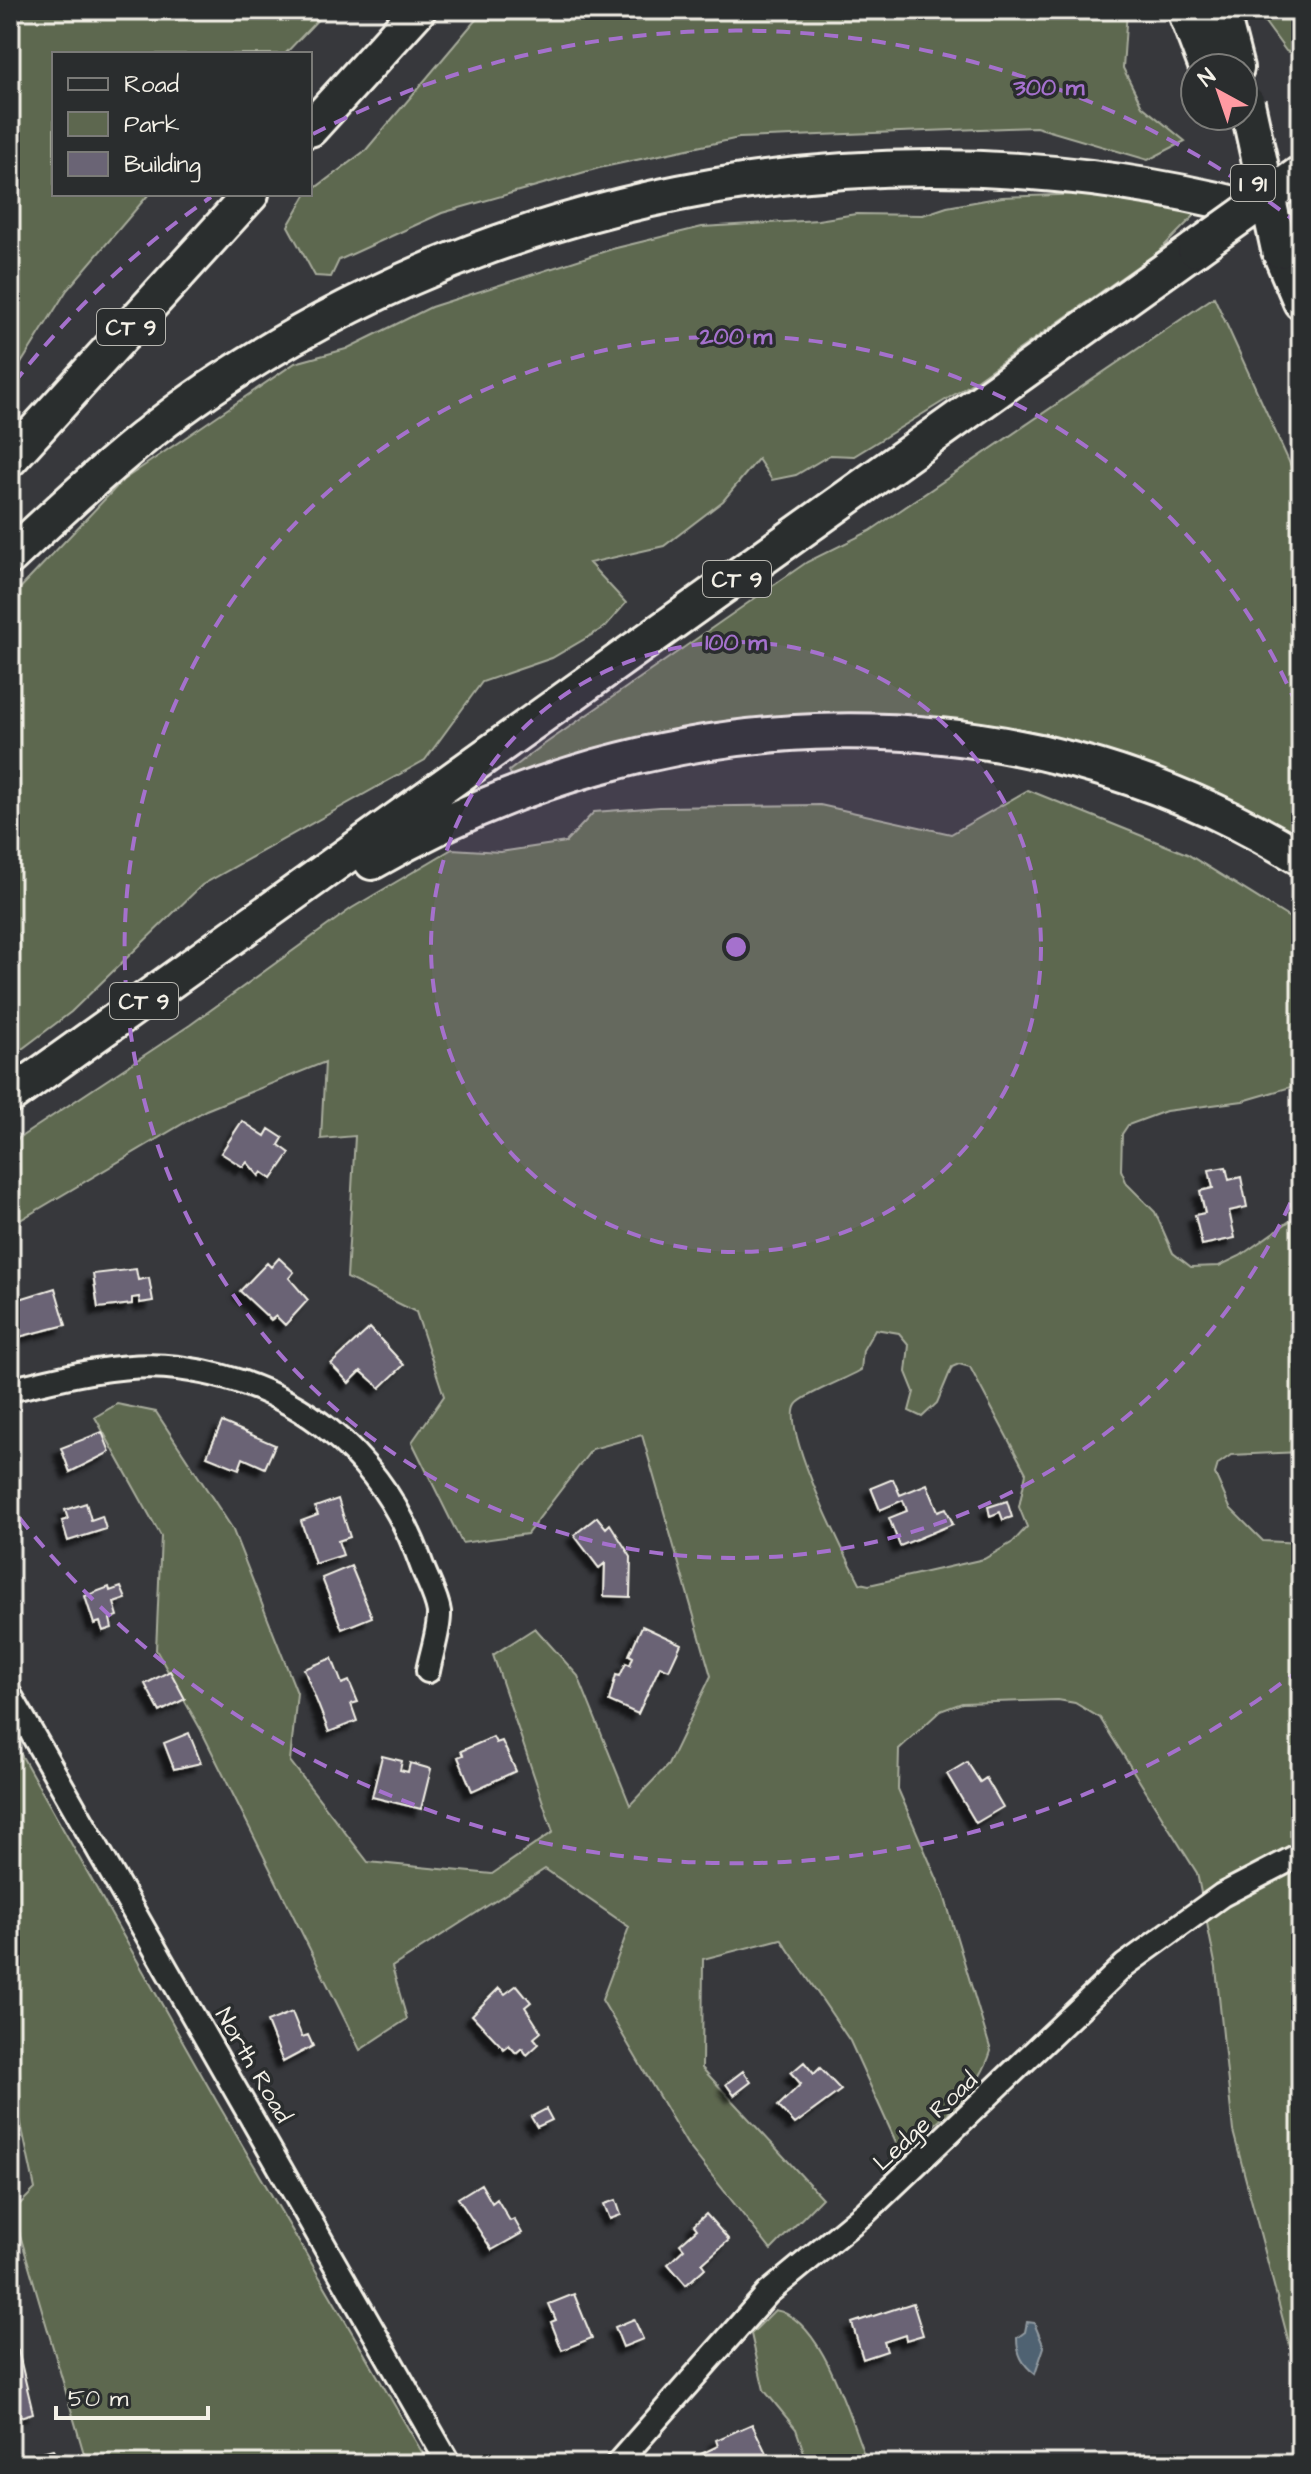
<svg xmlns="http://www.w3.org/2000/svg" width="1311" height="2474" font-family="'Architects Daughter',sans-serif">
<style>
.green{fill:#5d674f;stroke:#a8ac9c;stroke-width:2;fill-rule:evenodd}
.water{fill:#506272;stroke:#929ba1;stroke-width:2}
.building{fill:#6a6475;stroke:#f4f1e8;stroke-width:2;filter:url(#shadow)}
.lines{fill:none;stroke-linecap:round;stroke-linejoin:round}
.minor-casing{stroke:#f4f1e8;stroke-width:28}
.highway-casing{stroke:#f4f1e8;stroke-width:40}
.minor{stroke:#2a2d2e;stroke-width:22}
.highway{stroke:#2a2d2e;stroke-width:34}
.highway-bridge-casing{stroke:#f4f1e8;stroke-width:40;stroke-linecap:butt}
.highway-bridge{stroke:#2a2d2e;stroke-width:34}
.ring{fill:none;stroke:#a571cd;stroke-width:4;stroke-dasharray:14 10}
.labels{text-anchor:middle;stroke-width:7;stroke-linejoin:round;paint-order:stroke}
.shield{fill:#2a2d2e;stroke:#b7b6b0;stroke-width:2}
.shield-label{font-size:22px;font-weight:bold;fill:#f4f1e8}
.street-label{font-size:24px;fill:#f4f1e8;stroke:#2a2d2e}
.centre{fill:#a571cd;stroke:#2a2d2e;stroke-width:4}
.ring-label{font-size:24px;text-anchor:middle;font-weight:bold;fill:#a571cd;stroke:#2a2d2e;stroke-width:7;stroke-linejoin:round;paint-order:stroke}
</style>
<defs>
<filter id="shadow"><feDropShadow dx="-7" dy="7" stdDeviation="2" flood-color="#0009"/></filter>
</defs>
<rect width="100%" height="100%" fill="#37383c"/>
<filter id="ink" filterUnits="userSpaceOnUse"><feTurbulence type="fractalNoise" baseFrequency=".0125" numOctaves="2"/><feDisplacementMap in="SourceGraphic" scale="16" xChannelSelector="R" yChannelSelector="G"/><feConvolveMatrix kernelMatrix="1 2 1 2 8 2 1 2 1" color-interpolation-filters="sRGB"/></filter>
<g filter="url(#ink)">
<path class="green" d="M10,10H327L285,54H54V194H149L67,290L10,381Z
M484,10H1127L1123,68L1142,106L1185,141L1148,160L1036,127L739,138L599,168L442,213L339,260L331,277L315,276L288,226L306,195L366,150Z
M1256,10H1301V58L1286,51Z
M1115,193L1197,213L1159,251L965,388L854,456L830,455L796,475L772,480L758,459L723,501L664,546L589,563L626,603L605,627L552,658L482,682L425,760L202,885L71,1012L10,1058V599L123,480L295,363L346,349L431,307L612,249L702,227L818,220L856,214L923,215L947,207L1002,197Z
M1214,297L1301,488V845L916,719L514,780L509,771L539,748L807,562L870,531Z
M1028,790L1187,854L1301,925V1084L1243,1101L1166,1111L1128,1125L1122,1134L1121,1170L1127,1184L1155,1212L1173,1253L1191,1267L1219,1266L1240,1256L1301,1213V1452L1231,1455L1218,1464L1215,1474L1230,1508L1263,1541L1301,1543V2388L1233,2131L1216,1968L1197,1873L1100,1718L1075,1703L1058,1700L962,1703L940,1711L899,1749L898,1789L944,1895L991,2051C977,2097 937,2123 900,2151L850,2041L781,1939L703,1959L702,2068L822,2198L771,2250L687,2144L602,2000L629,1927L545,1869L392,1967L407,2019L360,2050L201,1730L156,1650L161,1536L95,1417L117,1404L156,1412L232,1528L297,1693L290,1761L368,1862L492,1874L553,1832L493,1655L535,1628L578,1676L630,1805L668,1765L711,1676L642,1435L592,1449L527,1534L462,1543L412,1442L444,1396L416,1312L347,1278L355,1136L321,1139L325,1062L206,1110L10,1226V1144L190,1025L352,908L452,849L500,852L566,842L594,812L660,807L820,805L951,834ZM875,1329L899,1333L909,1345L906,1372L914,1392L909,1411L922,1417L937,1403L952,1367L959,1364L970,1367L1026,1473L1019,1507L1027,1527L1013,1542L984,1559L869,1585L860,1583C845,1555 781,1430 796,1405C801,1396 848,1378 861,1370L863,1350Z
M10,1735L217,2102L429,2464H87L13,2211L35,2189L15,2096L10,2091Z
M775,2310C824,2318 850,2423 868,2464H808L796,2429L764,2390L751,2334Z"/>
<path class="water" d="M1027,2322L1034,2323L1044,2347L1035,2374C1022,2364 1017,2354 1017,2338L1025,2332Z"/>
<path class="building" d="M242,1121L265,1136L269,1129L283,1138L279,1145L290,1153L272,1179L262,1172L259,1176L247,1162L243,1167L221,1153Z
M1226,1167L1229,1180L1241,1177L1247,1207L1229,1211L1235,1238L1202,1245L1195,1215L1205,1213L1200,1191L1213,1188L1209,1170Z
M279,1258L294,1272L289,1278L308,1300L285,1325L276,1316L271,1320L240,1291L267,1263L271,1267Z
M136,1269L138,1280L149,1278L153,1301L140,1303L139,1297L132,1298V1304L98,1308L93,1274Z
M55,1288L66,1325L11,1339L10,1302Z
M370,1328L404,1365L380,1388L361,1371L349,1383L331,1364Z
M222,1422L275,1445L265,1468L243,1458L239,1469L207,1456Z
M102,1432L110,1452L70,1472L61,1448Z
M893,1479L900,1495L927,1484L938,1511L946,1508L953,1524L900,1546L889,1518L907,1511L903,1500L880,1510L871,1488Z
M338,1499L350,1537L338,1541L343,1555L315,1564L301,1521L318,1515L315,1507Z
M1007,1501L1012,1517L1003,1520L1000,1512L990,1516L988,1507Z
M86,1503L91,1520L102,1516L106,1529L68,1541L62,1521L68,1519L65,1510Z
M597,1517L606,1528L610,1524L631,1557L630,1597L604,1596L605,1563L599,1568L574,1535Z
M351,1566L372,1617L342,1629L322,1578Z
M109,1587L110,1591L121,1587L126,1599L114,1603L118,1616L110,1619L112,1628L103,1631L100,1622L94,1624L85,1596Z
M642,1626L681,1644L669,1670L660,1666L638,1714L609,1701L616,1675L620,1676L626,1663L630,1665L633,1657L629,1655Z
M332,1658L342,1684L349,1681L358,1702L351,1704L357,1721L329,1732L304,1669Z
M170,1671L185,1699L160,1712L145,1684Z
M189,1733L201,1763L174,1769L164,1743Z
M493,1737L496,1743L502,1741L516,1771L472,1791L458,1757L463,1755L461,1751Z
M382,1756L402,1761L400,1770L408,1772L410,1763L431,1769L421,1809L372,1797Z
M967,1762L980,1782L986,1778L1003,1807L976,1823L947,1774Z
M517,1985L531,2002L525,2007L541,2032L534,2038L539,2044L527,2055L522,2048L516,2053L509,2045L504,2049L472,2015L499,1988L505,1994Z
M292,2012L302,2037L308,2035L313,2046L283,2062L267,2022Z
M804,2062L814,2074L820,2068L841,2090L795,2124L778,2106L801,2084L791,2073Z
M743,2071L751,2082L734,2095L726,2084Z
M546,2109L552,2120L537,2127L531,2117Z
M481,2184L492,2203L497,2199L510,2221L514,2219L522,2233L492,2250L458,2198Z
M616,2200L621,2215L610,2219L604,2204Z
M706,2214L729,2240L702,2264L705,2268L686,2285L668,2264L684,2249L680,2244L697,2229L694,2225Z
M574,2294L592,2338L562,2350L551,2322L556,2320L549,2304Z
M913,2303L923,2335L906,2340L905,2335L884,2342L887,2351L863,2359L852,2323Z
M634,2319L643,2339L623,2347L615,2327Z
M18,2350L33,2413L10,2420V2353Z
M752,2424L767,2455L759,2459L761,2463L706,2464L701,2454L718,2446L716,2440Z
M53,2449L57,2463L61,2464H19L28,2461L27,2456Z"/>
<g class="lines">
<g class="minor-casing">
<path id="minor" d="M10,1390C62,1377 124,1361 178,1368C296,1383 383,1454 422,1566C427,1580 437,1597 439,1612C440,1629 431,1654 428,1671
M10,1695L449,2464
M617,2464L768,2293L866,2212L1125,1965L1222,1895L1301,1854"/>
</g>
<g class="highway-casing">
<path id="highway" d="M1185,10L1207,68
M1221,10L1236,68
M310,129L418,10
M1279,250L1301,302
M10,459L251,194
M10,557C77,494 144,431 221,381C539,171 936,113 1301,222
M372,862C659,696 1013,681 1301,858
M10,1096L1195,249"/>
</g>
<use href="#minor" class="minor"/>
<use href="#highway" class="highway"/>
<g class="highway-bridge-casing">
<path id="highway-bridge" d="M1247,103L1279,250
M1195,249L1301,173"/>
</g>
<use href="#highway-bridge" class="highway-bridge"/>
</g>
</g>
<circle cx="736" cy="947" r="305" fill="#a571cd" fill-opacity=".12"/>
<g class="ring">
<circle cx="736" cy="947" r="305"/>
<path d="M1300 1181A611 611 0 1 1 1300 713"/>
<path d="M1300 1669A916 916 0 0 1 14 1511M14 383A916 916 0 0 1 211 197M313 134A916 916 0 0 1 1300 225"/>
</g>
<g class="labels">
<g class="shield">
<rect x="1231" y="165" width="44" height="36" rx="6"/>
<rect x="97" y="309" width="68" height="36" rx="6"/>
<rect x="703" y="561" width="68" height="36" rx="6"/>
<rect x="110" y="983" width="68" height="36" rx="6"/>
</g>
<g class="shield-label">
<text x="1253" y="191">I 91</text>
<text x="131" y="335">CT 9</text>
<text x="737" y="587">CT 9</text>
<text x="144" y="1009">CT 9</text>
</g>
<g class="street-label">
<text transform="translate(254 2065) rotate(60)" y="8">North Road</text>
<text transform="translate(925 2121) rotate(-43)" y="8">Ledge Road</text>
</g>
</g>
<circle cx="736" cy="947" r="12" class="centre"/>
<g class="ring-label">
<text x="1049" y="95">300 m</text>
<text x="736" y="344">200 m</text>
<text x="736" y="650">100 m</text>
</g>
<rect width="1311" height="2474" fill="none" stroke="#2a2d2e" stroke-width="40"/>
<rect x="20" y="20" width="1271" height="2434" fill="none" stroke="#f4f1e8" stroke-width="3" filter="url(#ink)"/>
<rect x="52" y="52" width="260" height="144" fill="#2a2d2e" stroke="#7b7b78" stroke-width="2"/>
<rect x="68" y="78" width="40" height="12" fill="#2a2d2e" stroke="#7b7b78" stroke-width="2"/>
<text x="124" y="92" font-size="24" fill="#f4f1e8">Road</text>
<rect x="68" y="112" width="40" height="24" fill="#5d674f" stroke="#7b7b78" stroke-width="2"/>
<text x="124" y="132" font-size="24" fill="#f4f1e8">Park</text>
<rect x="68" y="152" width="40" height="24" fill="#6a6475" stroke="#7b7b78" stroke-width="2"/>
<text x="124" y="172" font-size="24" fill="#f4f1e8">Building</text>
<g transform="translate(1219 92) rotate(320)"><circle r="38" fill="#2a2d2e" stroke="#7b7b78" stroke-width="2"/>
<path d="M0-6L14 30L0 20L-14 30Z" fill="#ff9aa2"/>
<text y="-12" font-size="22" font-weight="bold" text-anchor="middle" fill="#f4f1e8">N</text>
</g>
<path d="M56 2406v12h152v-12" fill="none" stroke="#f4f1e8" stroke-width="4"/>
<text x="68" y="2406" font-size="24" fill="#f4f1e8" stroke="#2a2d2e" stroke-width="6" paint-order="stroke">50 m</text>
</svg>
